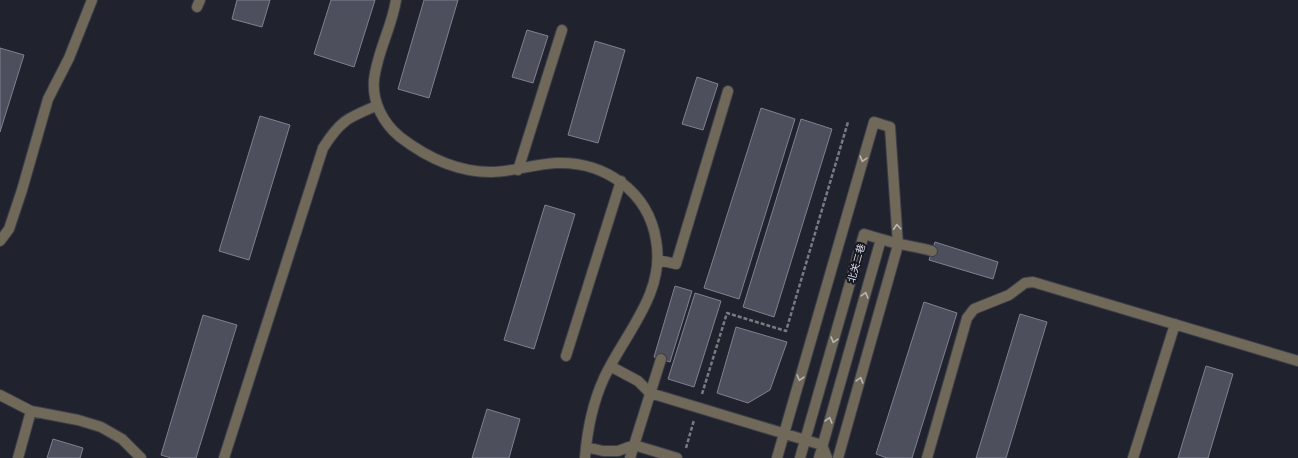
<svg xmlns="http://www.w3.org/2000/svg" width="1298" height="458" font-family="'PT Sans','Noto Sans SC',sans-serif">
<style>
.building{fill:#4d4f5d;stroke:#7f8190}
.lines{fill:none;stroke-linecap:round;stroke-linejoin:round}
.minor-casing{stroke:#3d3f4a;stroke-width:12}
.path{stroke:#787a84;stroke-width:2.5;stroke-dasharray:4 2;stroke-linecap:butt}
.minor{stroke:#706959;stroke-width:10}
.oneway{stroke:#b7b6b7}
.labels{text-anchor:middle;stroke-width:4;stroke-linejoin:round;paint-order:stroke}
.street-label{font-size:10px;fill:#d5d7df;stroke:#161924}
</style>
<rect width="100%" height="100%" fill="#20222e"/>
<path class="building" d="M237,0H270L262,27L232,19Z
M331,0H375L354,67L314,54Z
M424,0H458L429,98L398,89Z
M527,30L548,36L533,83L512,77Z
M595,41L625,50L598,143L568,135Z
M0,48L24,55L0,132Z
M697,77L718,84L703,130L682,124Z
M761,108L795,119L739,299L704,288Z
M260,116L290,125L249,260L219,251Z
M801,119L832,129L774,317L743,307Z
M545,205L575,214L534,349L504,340Z
M935,242L998,262L993,279L929,260Z
M675,286L692,291L670,362L654,357Z
M695,293L721,301L694,387L668,379Z
M924,302L957,313L912,458H887L876,454Z
M1020,314L1047,322L1006,458H976Z
M203,315L237,325L196,458H171L161,455Z
M736,327L787,342L770,390L748,403L717,393Z
M1206,366L1233,374L1208,458H1178Z
M487,409L520,419L509,458H472Z
M53,439L83,448L80,458H47Z"/>
<g class="lines">
<g class="minor-casing">
<path id="minor" d="M396,0C392,27 377,52 374,80C372,102 383,123 400,137C426,157 458,172 491,172C513,172 534,164 556,163C604,161 648,191 656,240C666,293 625,333 604,378C593,402 587,432 585,458
M197,7L200,0
M518,170L562,30
M881,239C898,245 915,246 932,251
M0,241L9,229L22,190L48,99L69,58L92,0
M658,260L676,264L728,91
M566,356L621,181
M610,366L638,381L650,393L822,445L827,458
M0,395L31,411L78,420L101,427L122,439L141,458
M586,447L603,451H618L634,445L677,458
M18,458L31,411
M224,458L323,148C340,121 347,118 376,106
M630,458L661,359
M777,458L874,122L890,127L898,245L838,458
M800,458L864,234L881,239L819,458
M927,458L967,318L974,309L1009,295L1025,283L1033,282L1298,361
M1133,458L1175,324"/>
</g>
<path class="path" d="M702,394L727,313L786,331L848,122
M686,448L694,420"/>
<use href="#minor" class="minor"/>
</g>
<defs><path id="oneway-chevron" d="M-2-3.5L2.5 0L-2 3.5" fill="none" stroke-width="1.6" stroke-linecap="round" stroke-linejoin="round"/></defs>
<g class="oneway">
<use href="#oneway-chevron" transform="translate(863 159) rotate(106)"/>
<use href="#oneway-chevron" transform="translate(897 227) rotate(-94)"/>
<use href="#oneway-chevron" transform="translate(865 295) rotate(-74)"/>
<use href="#oneway-chevron" transform="translate(834 340) rotate(106)"/>
<use href="#oneway-chevron" transform="translate(800 378) rotate(106)"/>
<use href="#oneway-chevron" transform="translate(860 380) rotate(-74)"/>
<use href="#oneway-chevron" transform="translate(829 420) rotate(-74)"/>
</g>
<g class="labels">
<g class="street-label">
<text transform="translate(856 263) rotate(-74)" y="4">北关二巷</text>
</g>
</g>
</svg>
